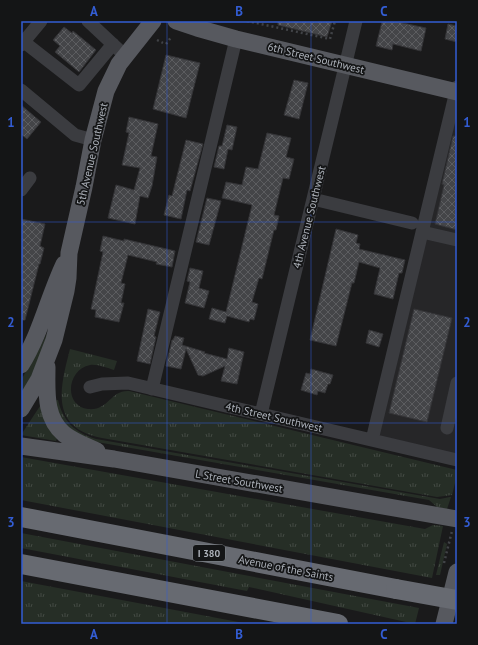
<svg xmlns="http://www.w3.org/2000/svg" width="478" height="645" font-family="'PT Sans',sans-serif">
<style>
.built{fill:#262628}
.grass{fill:url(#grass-tufts)}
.garden{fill:#262e26}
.building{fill:url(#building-cross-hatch);stroke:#343437}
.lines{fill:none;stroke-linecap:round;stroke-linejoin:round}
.path{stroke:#414347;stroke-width:2.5;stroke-dasharray:2 3;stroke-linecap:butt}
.minor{stroke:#3b3c40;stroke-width:13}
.major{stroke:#57595f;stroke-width:17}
.highway{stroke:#676a71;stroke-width:20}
.highway-bridge{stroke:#676a71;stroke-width:20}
.grid{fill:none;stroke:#335dd4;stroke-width:1;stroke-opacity:0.55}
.labels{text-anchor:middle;stroke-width:3.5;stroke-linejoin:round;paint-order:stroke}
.shield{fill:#141516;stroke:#7f8389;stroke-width:1}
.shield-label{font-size:10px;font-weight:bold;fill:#adb2ba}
.street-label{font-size:11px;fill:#adb2ba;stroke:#141516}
.neatline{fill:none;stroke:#335dd4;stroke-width:1.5}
.grid-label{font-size:13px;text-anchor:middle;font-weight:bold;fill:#335dd4}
</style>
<defs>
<pattern id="grass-tufts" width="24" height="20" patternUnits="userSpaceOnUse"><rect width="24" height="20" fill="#262e26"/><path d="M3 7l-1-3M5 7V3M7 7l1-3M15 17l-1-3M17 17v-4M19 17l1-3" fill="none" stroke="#434a43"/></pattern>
<pattern id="building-cross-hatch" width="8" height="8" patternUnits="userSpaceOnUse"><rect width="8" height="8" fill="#444548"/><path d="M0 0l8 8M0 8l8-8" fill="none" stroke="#5c5d60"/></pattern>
</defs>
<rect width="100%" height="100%" fill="#1a1a1b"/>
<path class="built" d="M457,92V460L372,440Z"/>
<path class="grass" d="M70,349L117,361L114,370C107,368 98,364 90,365C67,369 63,406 88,409C109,411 110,390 129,391L457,470V475L452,495L437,497L102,438C49,428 60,388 70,349Z
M58,400C63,421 75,433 96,439L440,499L450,497H451L447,509L437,507L429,500L91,441L65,427L52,401Z
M42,403L58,436L56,441L21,435Z
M21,457L425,529L433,525L443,526L432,578L21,500Z
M21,533L419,608L415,624L249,587L247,591L21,548Z
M444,542L447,544L440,575H436Z
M21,581L249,624H21Z"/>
<path class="garden" d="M48,331L50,332L31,377L21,394V380L38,351Z"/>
<path class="building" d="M278,21H332L327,37L278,25Z
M385,21H398V22L426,28L421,51L393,44L392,50L376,46L382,22Z
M448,24L457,26V42L445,39Z
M64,27L72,33L73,31L96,50L79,72L55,52L60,46L53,40Z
M166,55L200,63L186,118L153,109Z
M294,80L308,83L299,119L284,115Z
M21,105L41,122L27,139L21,134Z
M129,117L158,124L151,156L157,157L152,186L148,198L140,196L135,224L108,218L116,185L134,190L140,168L122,165L129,133L126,132Z
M227,125L237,127L232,150L228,149L224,169L214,167L219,146H222Z
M267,133L291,138L286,157L294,159L289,179L283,178L274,215L279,216L276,230H274L262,279L259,278L252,302L258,304L254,320L250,319L249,322L227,316L225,323L209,319L212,308L226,312L252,205L222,198L226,182L242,185L246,167L258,169Z
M453,136H457V230L435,224L444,185L442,184Z
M186,140L203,144L190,191L187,190L181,219L164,215L169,195L172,196Z
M207,198L221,201L209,245L196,242Z
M21,219L45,224L40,246L44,248L40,264H39L25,320H21Z
M336,229L358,235L356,243L360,244L359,249L405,260L402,273H399L393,299L374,294L380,268L359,262L354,283H352L336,346L310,340Z
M103,236L124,241V239L175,251L172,267L156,264L157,262L128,255L121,283L125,284L121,303H124L119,322L95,317L96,310L91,309L103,252L100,251Z
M190,268L203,271L199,288L209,291L204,308L185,303L190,282L187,281Z
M148,309L160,312L154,336L156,337L150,364L137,361Z
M414,309L452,318L427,422L389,413Z
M369,330L383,334L379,347L366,343Z
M175,336L184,338L182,345L205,352L204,353L227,359L229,348L244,352L237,384L221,381L225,366L203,376L198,375L186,349L181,369L166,366L172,340H173Z
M311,369L333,375L330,384H328L325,393L318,391L317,395L301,390L306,373L310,374Z"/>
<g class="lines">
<path class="path" d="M247,21L330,39L335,21
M157,40L163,43
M166,44L172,36
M444,563L452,531"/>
<path class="minor" d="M88,21L119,50
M24,42L79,85L113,44
M21,45L41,21
M21,90L75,135L93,140
M21,190L30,178
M313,199L412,223
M422,232L457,240
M90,387L102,384L128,383L457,460
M152,389L236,39
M261,414L356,21
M447,428L457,383
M372,440L457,87"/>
<path class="major" d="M176,21L197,28L236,39L457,92
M21,365C41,333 48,298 64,264
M47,367C47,390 44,417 64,434C74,442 86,446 97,451
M21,409L39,379L54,340L66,291L68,278L69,253L84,187L93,140L106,91L119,64L153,21
M21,446L114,459L457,519
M444,624L457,572"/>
<path class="highway" d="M21,517L396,589
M21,564L338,624"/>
<path class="highway-bridge" d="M396,589L457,600"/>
</g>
<path class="grid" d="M167,21V624M311,21V624M21,222H457M21,423H457"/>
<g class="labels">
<rect class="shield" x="193" y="545" width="32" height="16" rx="3"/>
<g class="shield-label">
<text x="209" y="557">I 380</text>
</g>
<g class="street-label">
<text transform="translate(316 58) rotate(14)" y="4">6th Street Southwest</text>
<text transform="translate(92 154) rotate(-77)" y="4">5th Avenue Southwest</text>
<text transform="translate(309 217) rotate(-76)" y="4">4th Avenue Southwest</text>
<text transform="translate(274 417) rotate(13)" y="4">4th Street Southwest</text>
<text transform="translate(239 481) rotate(10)" y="4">L Street Southwest</text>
<text transform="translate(286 568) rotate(11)" y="4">Avenue of the Saints</text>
</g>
</g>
<rect width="478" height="645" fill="none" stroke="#141516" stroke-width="44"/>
<rect x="22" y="22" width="434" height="601" class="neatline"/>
<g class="grid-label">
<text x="94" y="16">A</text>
<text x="239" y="16">B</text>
<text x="384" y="16">C</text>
<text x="11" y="127">1</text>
<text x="467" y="127">1</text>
<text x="11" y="327">2</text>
<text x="467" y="327">2</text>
<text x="11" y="527">3</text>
<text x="467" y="527">3</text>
<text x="94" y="639">A</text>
<text x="239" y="639">B</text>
<text x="384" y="639">C</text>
</g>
</svg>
